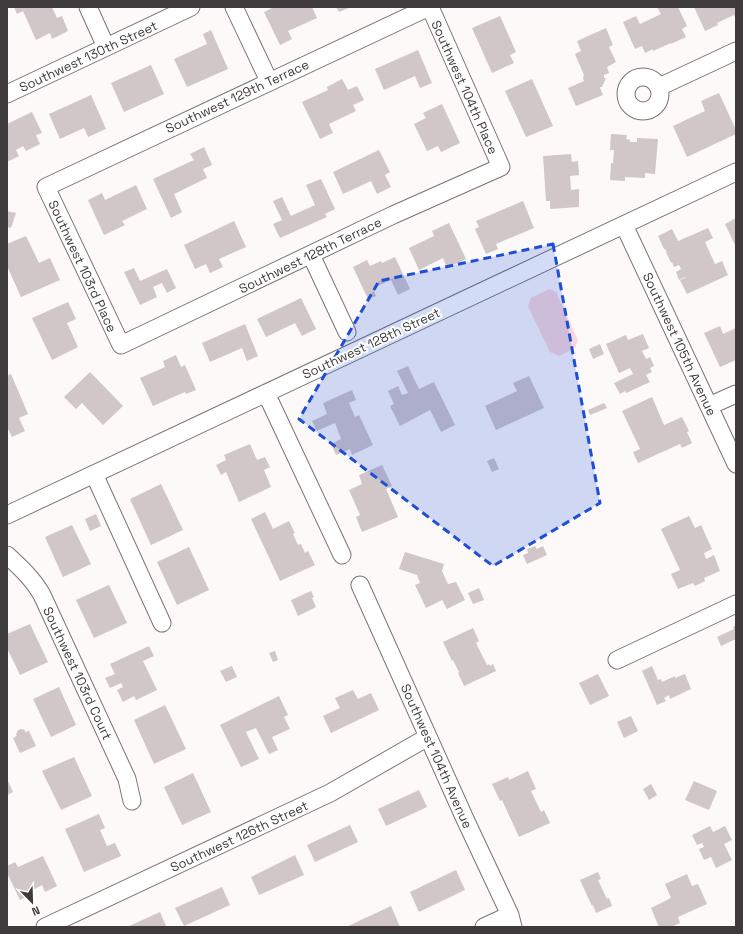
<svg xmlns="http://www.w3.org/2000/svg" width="743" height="934" font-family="'Space Grotesk',sans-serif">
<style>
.green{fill:#fad7dd}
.building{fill:#d1c6c8}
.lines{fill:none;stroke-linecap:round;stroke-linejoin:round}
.minor-casing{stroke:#7c7273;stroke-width:19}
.minor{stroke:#fff;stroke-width:17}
.marked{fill:#1d4ed8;fill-opacity:0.2;stroke:#1d4ed8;stroke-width:3;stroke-dasharray:8 5;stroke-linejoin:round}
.labels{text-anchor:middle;stroke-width:4;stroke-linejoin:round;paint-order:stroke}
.street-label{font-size:13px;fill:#3f3b3c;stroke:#fff}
</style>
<rect width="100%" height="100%" fill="#fdf9f9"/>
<path class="green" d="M549,289L556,292L578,340L575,348L559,356L550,352L528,306L531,298Z"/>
<path class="building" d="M14,7H52L57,18L62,16L68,31L52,39L50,33L36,40L23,11L17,14Z
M274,7H312L317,18L288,31L292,39L280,45L264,12Z
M336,7H351L339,12Z
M657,7H678L687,26L682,29L686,37L671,44V43L653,51V49L645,53L642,46L635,49L623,22L636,16L640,24L661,14Z
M694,7H736V20L734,15L717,23L718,25L705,31Z
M500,16L516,52L510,55L514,63L492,73L472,28Z
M606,28L613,45L609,47L616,62L607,67L609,73L604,75V78H606L602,87H600V88L603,95L576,106L568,88L584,81L583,78L584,75L575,54L581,51L577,41Z
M211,30L228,69L187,87L174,59L207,44L203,34Z
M418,50L432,83L420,88L415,76L384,90L375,69Z
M151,65L164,94L124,112L111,83Z
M342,79L348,90L357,86L364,100L353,105L356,111L329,124L333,133L320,139L302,102L328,90L327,87Z
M532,79L553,126L526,137L505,91Z
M719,93L736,130V134L687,157L673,126L705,111L701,101Z
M91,95L106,129L88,137L84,128L60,139L49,114Z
M442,104L460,143L441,152L438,146L427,151L414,124L426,118L423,113Z
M32,112L42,133L36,135L40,144L26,151L23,146L16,150L19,156L7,162V124Z
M611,134L627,135L626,139L630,140V142H637V138L658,139L655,174L645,173V178L625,177V181L610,180L611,163H613L614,150H610Z
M204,147L212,165L203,169L207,178L174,194L182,212L171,218L153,179L194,160L190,154Z
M379,150L390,172L385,175L391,187L377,194L371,181L343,194L333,172Z
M571,154L572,162L578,161L579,175L570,176L571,190L579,189V207L550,209V201H546L543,156Z
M321,179L335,209L325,214L327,217L280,238L273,224L282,220L273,201L282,197L291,216L315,205L306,185Z
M136,185L147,209L122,221L125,225L104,235L88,200L102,193L105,200Z
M523,201L534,228L496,244L498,249L486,254L475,229L479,227L476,221Z
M7,211L16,213L11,228L7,227Z
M736,218V247L725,224Z
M234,221L246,247L219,259L223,267L210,273L206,264L195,269L184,245Z
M449,223L466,259L447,268L443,258L419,270L409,248L434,236L432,231Z
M708,228L713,238L705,242L715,264L722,261L728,275L687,294L680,280L685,278V277L679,280L676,272L681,269L679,265L674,267L672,262L671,263L666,252H667L665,249H664L658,236L672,229L678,241Z
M26,236L39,263L50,258L60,280L21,297L7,266V244Z
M395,257L410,289L398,295L391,280L373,288L376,296L368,299L353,267L367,260L370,266L381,261L382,263Z
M134,268L140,281L167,269L176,288L167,293L162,283L153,287L157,297L140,305L124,272Z
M301,298L316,329L302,336L295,323L266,337L257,319Z
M68,302L76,319L67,323L78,347L52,360L32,318Z
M245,324L258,356L247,361L242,348L210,362L202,343Z
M720,326L723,334L736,328V360L720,367L704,333Z
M643,334L649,348L642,351L646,359L650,357L654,366L650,368L652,372L646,375L650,382L626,393L625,391L620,394L614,383L633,374L630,368L619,373L606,344L626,335L628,340Z
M600,344L604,354L593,359L589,349Z
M176,355L181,367L185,365L196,390L186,394L185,392L153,406L140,378L165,367L163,361Z
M408,366L419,389L434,382L455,425L441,432L430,410L400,426L390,406L394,404L388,391L398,386L402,395L408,393L397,371Z
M90,372L123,406L103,425L82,403L76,409L64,397Z
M11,374L28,414L19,418L25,431L12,437L7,427V376Z
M529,376L544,408L496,430L485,406L517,391L513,383Z
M352,390L356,400L349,403L355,417L359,415L373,445L352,455L350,449L336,455L331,444L341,439L335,423L317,431L312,421L327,414L323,403Z
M652,397L664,425L682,417L689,431L687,432L692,443L682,448L680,444L638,463L633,452L640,449L622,411Z
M604,403L607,408L590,415L588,410Z
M250,444L257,460L265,457L270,467L264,470L271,487L239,502L226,472L221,475L216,465L226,460L224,455Z
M494,458L499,469L492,472L487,461Z
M382,465L392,486L386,489L398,517L362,532L356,517L360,515L349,490L362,484L359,475Z
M161,484L183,530L151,545L130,499Z
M265,512L273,529L289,521L295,533L293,534L298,545L301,544L305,553L308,551L315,565L280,581L251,519Z
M96,514L101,526L90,531L85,519Z
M689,516L695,528L701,525L712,549L704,553L706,559L714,555L720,571L704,578L705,581L695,586L693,583L678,589L671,574L680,570L661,529Z
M72,525L91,564L63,577L45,537Z
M535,546L537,549L543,546L547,555L527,564L523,555L528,553L527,549Z
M189,547L209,590L177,605L157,562Z
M405,552L444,564L442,571L448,584L456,582L465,600L447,609L442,600L426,608L415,585L420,583L417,575L399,569Z
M109,585L127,623L94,638L76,600Z
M479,588L484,600L473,604L468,593Z
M311,591L314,597L312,598L316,607L298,616L291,600Z
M30,624L48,662L20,675L7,648V634Z
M736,625V639L721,646L717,637L734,629L733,627Z
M473,628L479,641L476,643L487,665L489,664L490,666L493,664L496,671L464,686L458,673L459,672L453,660L452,661L443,642Z
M149,646L154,656L143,661L157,690L136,700L134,696L123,702L117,690L123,687L121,683L110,688L105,678L115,674L110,664Z
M275,651L278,660L273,662L269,653Z
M232,666L237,677L226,682L220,671Z
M652,666L658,680L661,679L662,682L675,676V678L685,674L691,689L670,699L669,695L664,698L666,701L657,705L642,671Z
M598,674L609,696L590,705L579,683Z
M59,687L76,725L51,737L33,699Z
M353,690L358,699L371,693L379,710L331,733L323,716L340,708L335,698Z
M279,696L288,715L284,717L290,729L272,737L278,750L269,754L256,728L246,732L259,759L241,767L220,725Z
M165,705L186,749L154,764L134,720Z
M631,716L638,731L624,738L617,722Z
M21,729L25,730V732L29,731L36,746L20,753L13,738L17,736L16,734L18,730Z
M74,757L92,796L61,810L42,771Z
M528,771L536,789L531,791L541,812L544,810L550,823L519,837L502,800L500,801L492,784L508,777L509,780Z
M193,773L211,812L182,825L164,787Z
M7,779L13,792L7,795Z
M694,781L717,791L709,810L685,800Z
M651,784L657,795L649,800L643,789Z
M419,790L427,807L386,826L378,809Z
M99,814L105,828L100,830L107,846L115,843L121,856L84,872L65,829Z
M350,825L358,842L315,862L307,845Z
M710,826L713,832L725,826L732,840L724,844L732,860L716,868L711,857L704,860L699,849L704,847L702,843L697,845L692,835Z
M295,855L304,875L259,895L251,877Z
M43,856L57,886L45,892L42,885L31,891L32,894L20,900L7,873V866L15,862L18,867Z
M456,870L465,890L419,912L410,892Z
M598,872L601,879L598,880L607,899L609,898L612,906L596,913L593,905L592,906L580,880Z
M687,874L692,886L698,884L707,904L678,917L680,923L671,927H659L651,908L671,898L665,884Z
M222,887L230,905L184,926L175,908Z
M391,906L400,927H346Z
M160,912L166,926L165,927H127Z"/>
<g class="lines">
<g class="minor-casing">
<path id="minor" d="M88,7L106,47
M234,7L269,81
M429,7L46,187L121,345L393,215L501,167L430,7
M626 94a17 17 0 1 1 34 0a17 17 0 1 1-34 0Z
M659,87L736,51
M7,94L191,7
M624,225L736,464
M311,255L347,332
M266,393L342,555
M709,406L736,394
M94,474L162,623
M7,515L736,172
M7,555C20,567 33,579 42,595L127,779L132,801
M360,585L465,819L510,915L513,927
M617,660L736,604
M45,927L330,793L428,737
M484,927L510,915"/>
</g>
<use href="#minor" class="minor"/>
</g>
<path class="marked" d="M553,244L600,503L493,566L299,419L379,281Z"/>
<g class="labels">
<g class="street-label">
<text transform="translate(88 56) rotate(-25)" y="5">Southwest 130th Street</text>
<text transform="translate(465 87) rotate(66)" y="5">Southwest 104th Place</text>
<text transform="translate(237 96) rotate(-25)" y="5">Southwest 129th Terrace</text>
<text transform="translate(310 255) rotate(-26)" y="5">Southwest 128th Terrace</text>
<text transform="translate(83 266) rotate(65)" y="5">Southwest 103rd Place</text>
<text transform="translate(371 343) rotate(-25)" y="5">Southwest 128th Street</text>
<text transform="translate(680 344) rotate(65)" y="5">Southwest 105th Avenue</text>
<text transform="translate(78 673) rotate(65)" y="5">Southwest 103rd Court</text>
<text transform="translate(437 756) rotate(66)" y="5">Southwest 104th Avenue</text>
<text transform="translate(239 836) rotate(-25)" y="5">Southwest 126th Street</text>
</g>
</g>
<rect width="743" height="934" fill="none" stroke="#3f3b3c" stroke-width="16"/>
<g transform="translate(32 902) rotate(157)" stroke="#ffffff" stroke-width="3" paint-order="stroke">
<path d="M0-3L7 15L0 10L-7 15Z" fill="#3f3b3c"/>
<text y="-6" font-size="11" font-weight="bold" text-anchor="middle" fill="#3f3b3c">N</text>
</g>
</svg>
